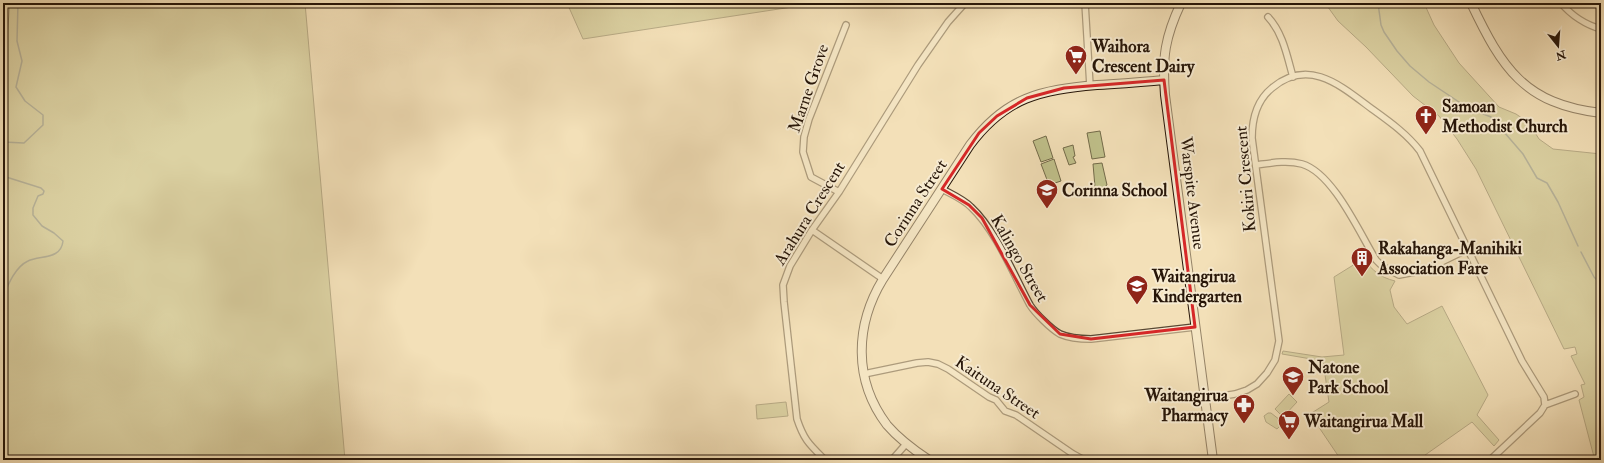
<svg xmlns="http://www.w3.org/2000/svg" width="1604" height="463" font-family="'IM FELL Double Pica',serif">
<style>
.green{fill:#c0c18b;stroke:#736b4a}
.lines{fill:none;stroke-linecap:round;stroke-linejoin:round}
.stream{stroke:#6e7972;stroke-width:1.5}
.street-casing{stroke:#594834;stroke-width:8}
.secondary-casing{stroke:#261508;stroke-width:10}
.street{stroke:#f7ebd1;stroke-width:5.5}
.secondary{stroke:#f7ebd1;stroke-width:8}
.marked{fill:none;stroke:#d62828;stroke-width:3;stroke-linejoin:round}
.labels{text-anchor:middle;stroke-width:4;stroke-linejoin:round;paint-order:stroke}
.poi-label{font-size:17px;font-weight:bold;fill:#261508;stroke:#f7ebd1;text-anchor:start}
.street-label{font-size:17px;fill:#261508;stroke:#f7ebd1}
</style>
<rect width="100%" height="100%" fill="#f3e0b8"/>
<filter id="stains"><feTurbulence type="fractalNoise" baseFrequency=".005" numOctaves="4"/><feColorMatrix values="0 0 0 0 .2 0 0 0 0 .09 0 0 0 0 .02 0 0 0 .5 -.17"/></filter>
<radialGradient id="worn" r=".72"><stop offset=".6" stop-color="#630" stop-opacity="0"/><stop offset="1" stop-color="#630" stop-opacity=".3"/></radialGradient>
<path class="green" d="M10,3H305L345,460H3V51L7,37Z
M567,3H804V4L792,7L583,39Z
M1325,3H1424L1434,25L1459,63L1499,107L1516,114L1529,123L1539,139L1553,149L1601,154V460H1591L1594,457L1579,400L1584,397L1581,385L1585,384L1571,356L1577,354L1575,347L1564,349L1476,169L1457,139L1439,116L1413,96L1366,47L1338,21Z
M1100,131L1105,157L1092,159L1087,133Z
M1046,136L1053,158L1041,162L1033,141Z
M1073,145L1075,156L1073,157L1076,163L1069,165L1063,148Z
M1054,159L1061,181L1049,185L1041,164Z
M1102,163L1107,185L1102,189L1095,187L1093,164Z
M1363,259C1374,271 1379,277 1395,281L1390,290L1394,307L1407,324L1442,306L1488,395L1477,415L1499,440L1494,446L1472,422L1418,460H1341L1310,414L1329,402L1323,361L1282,354L1283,351L1322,357L1344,355L1334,277Z
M1289,394L1297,402L1283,417L1275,409Z
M786,402L788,416L757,419L756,405Z
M1268,413H1271L1280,420V426L1277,429L1266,422L1264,416Z"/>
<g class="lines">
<path class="stream" d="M1378,3L1381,25L1384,32L1397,51L1410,66L1429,82L1468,108L1491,117L1523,154L1537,178L1547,183L1558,202L1578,246
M3,142L24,143L43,125V115L25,101L16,87L22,61L17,41L18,3
M3,176L41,188L44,191L43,194L38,196L33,208V215L42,226L54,233L63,241C61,260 40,255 28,261C15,267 8,285 3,297
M1581,252L1594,277L1601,284"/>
<g class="street-casing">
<path id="street" d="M1085,3L1090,86
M1561,3C1571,15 1586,25 1601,29
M1268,17C1283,33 1287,56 1293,77
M1256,165C1271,163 1287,160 1302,164C1333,173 1359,232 1376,260L1382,266L1399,275L1425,270L1468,249
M942,189C951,194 963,199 971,207C995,229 1014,275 1030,305C1035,313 1051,329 1060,334C1069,338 1082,339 1091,339L1195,327
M839,192L811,177L803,152L804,137L809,119L846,25
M812,230L883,279
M864,374L917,363L928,362L938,364L948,369L989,397L996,400L1005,411L1016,415L1073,454L1084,460
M1204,399L1235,394L1247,390L1257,384L1267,373L1275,360L1279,341L1252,138C1252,119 1256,101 1272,88C1309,57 1341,86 1372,109C1390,122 1407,134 1420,151L1522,361L1544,397L1545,405
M825,460C809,444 804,440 797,419L784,302L783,285L790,266L812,230L839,192L918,65L948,22L965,3
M892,460L906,444
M1490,460L1540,413L1545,405L1575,394"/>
</g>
<g class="secondary-casing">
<path id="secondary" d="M1181,3C1165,37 1162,57 1165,95L1213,460
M1471,3C1502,68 1524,104 1601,113
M929,460C914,450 899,439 887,425C853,380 855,325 883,279L970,145C1006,97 1040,90 1097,85C1119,84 1142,82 1164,80"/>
</g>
<use href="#street" class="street"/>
<use href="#secondary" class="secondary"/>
</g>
<path d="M0 0H1604V463H0ZM1164,80L1195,327L1091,339L1060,334L1030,305L982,218L969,205L942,189L979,133L997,116L1027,98L1064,88Z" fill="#f3e0b8" fill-opacity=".55" fill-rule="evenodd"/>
<path class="marked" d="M1164,80L1195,327L1091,339L1060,334L1030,305L982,218L969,205L942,189L979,133L997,116L1027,98L1064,88Z"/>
<defs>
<g id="supermarket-pin" transform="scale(1.15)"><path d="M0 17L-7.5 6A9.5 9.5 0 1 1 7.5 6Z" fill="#8f2418" stroke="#f7ebd1"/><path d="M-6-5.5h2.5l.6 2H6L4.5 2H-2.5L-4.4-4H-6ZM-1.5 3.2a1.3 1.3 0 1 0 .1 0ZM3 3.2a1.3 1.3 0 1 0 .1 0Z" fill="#fff"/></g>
<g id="church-pin" transform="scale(1.15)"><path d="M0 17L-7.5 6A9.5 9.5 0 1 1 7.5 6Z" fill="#8f2418" stroke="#f7ebd1"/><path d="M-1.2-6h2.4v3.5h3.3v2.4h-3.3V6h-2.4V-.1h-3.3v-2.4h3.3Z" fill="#fff"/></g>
<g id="school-pin" transform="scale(1.15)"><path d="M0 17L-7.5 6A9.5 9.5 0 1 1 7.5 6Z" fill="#8f2418" stroke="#f7ebd1"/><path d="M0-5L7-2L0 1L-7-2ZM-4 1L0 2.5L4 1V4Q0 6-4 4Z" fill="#fff"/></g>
<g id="building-pin" transform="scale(1.15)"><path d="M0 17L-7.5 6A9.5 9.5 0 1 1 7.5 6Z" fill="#8f2418" stroke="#f7ebd1"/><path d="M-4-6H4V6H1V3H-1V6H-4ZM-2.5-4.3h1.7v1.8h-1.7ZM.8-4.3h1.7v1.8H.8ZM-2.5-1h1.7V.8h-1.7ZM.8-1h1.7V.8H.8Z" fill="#fff"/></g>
<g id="pharmacy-pin" transform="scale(1.15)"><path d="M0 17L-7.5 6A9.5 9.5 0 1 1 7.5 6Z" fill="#8f2418" stroke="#f7ebd1"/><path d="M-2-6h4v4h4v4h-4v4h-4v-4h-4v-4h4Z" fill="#fff"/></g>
</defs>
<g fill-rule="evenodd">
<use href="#supermarket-pin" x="1076" y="56"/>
<use href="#church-pin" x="1426" y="116"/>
<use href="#school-pin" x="1047" y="190"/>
<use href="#building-pin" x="1362" y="258"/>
<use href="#school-pin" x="1137" y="286"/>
<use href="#school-pin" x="1293" y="377"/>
<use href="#pharmacy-pin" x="1244" y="405"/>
<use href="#supermarket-pin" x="1289" y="421"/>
</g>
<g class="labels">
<g class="poi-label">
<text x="1092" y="52">Waihora<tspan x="1092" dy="20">Crescent Dairy</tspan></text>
<text x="1442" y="112">Samoan<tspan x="1442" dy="20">Methodist Church</tspan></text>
<text x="1062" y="196">Corinna School</text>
<text x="1378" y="254">Rakahanga-Manihiki<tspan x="1378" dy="20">Association Fare</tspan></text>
<text x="1152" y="282">Waitangirua<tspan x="1152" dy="20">Kindergarten</tspan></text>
<text x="1308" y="373">Natone<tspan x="1308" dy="20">Park School</tspan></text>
<text x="1228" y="401" text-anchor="end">Waitangirua<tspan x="1228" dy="20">Pharmacy</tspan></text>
<text x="1304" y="427">Waitangirua Mall</text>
</g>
<g class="street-label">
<text transform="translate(808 88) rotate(-71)" y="6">Marne Grove</text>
<text transform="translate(1245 179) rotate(-95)" y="6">Kokiri Crescent</text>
<text transform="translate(1193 193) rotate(83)" y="6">Warspite Avenue</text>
<text transform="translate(915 203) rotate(-57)" y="6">Corinna Street</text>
<text transform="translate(809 213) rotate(-58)" y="6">Arahura Crescent</text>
<text transform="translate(1020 258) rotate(60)" y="6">Kalingo Street</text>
<text transform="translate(998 387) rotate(34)" y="6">Kaituna Street</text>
</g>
</g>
<rect width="1604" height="463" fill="none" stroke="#f3e0b8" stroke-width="16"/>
<rect x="4" y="4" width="1596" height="455" fill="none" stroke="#261508" stroke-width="2"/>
<rect x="8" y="8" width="1588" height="447" fill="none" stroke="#261508"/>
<g transform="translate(1558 46) rotate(163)" stroke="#f7ebd1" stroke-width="3" paint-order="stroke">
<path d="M0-3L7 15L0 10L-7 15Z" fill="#261508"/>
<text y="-6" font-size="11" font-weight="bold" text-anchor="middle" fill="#261508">N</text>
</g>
<rect width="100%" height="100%" filter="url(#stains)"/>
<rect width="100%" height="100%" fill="url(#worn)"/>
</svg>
